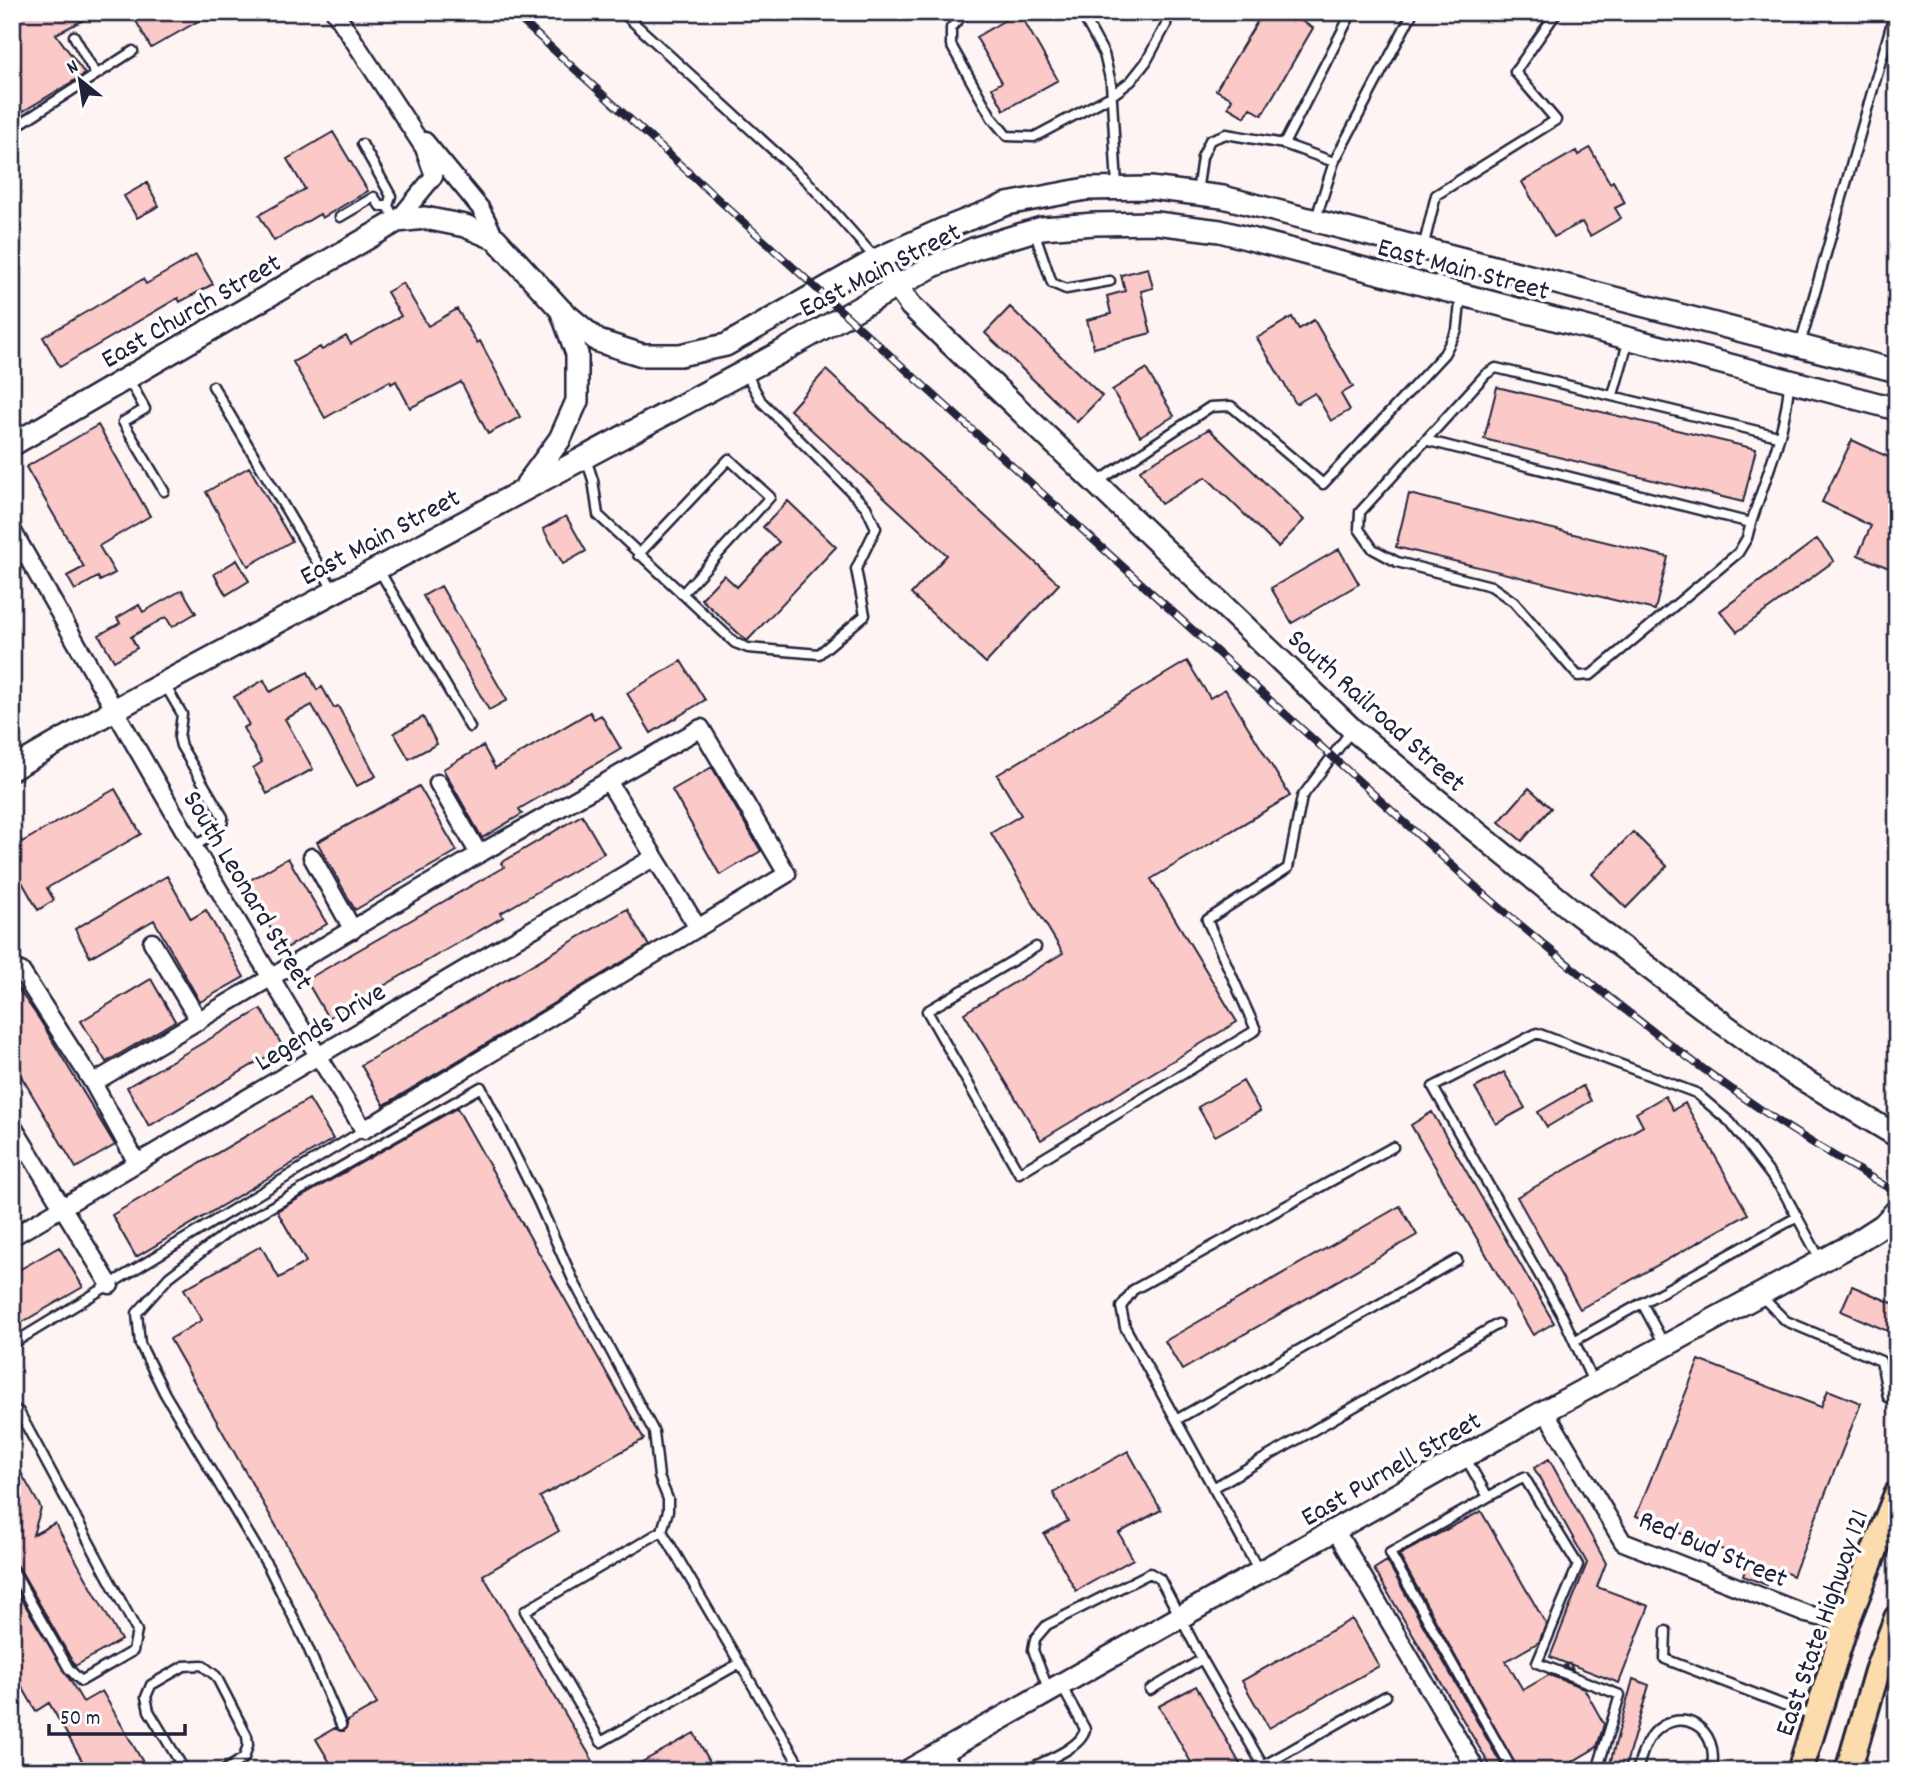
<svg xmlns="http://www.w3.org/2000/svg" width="1909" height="1783" font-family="Dekko,sans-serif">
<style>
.building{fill:#fac9c8;stroke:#22223b;stroke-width:2}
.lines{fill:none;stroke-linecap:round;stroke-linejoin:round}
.lane-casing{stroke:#22223b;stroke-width:13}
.street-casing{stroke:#22223b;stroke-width:21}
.secondary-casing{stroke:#22223b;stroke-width:26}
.primary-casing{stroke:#22223b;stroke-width:30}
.lane{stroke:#fff;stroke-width:8}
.street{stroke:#fff;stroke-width:16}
.secondary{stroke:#fff;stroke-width:21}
.primary{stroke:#fcdcac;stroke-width:24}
.rail-casing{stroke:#22223b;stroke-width:8}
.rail{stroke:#fff;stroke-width:5;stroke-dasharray:16;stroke-linecap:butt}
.labels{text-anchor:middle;stroke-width:7;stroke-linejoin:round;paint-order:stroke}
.street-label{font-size:28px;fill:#22223b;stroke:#fff}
</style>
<rect width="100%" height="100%" fill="#fef4f4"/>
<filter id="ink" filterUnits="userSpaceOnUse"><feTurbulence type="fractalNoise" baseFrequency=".0143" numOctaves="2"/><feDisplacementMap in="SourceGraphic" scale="14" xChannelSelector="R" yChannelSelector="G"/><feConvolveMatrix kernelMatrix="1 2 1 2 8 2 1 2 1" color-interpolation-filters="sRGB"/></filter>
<g filter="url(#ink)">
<path class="building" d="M12,12H99L56,34L85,74L12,118Z
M131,12H214L151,48Z
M1019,12L1058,80L1004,110L992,88L1002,82L976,37Z
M1263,12H1287L1313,28L1262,115L1250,108L1245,117L1228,107L1232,99L1216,90Z
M333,132L368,191L322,218L320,214L274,241L259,215L305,189L287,159Z
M1590,148L1610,183L1613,181L1625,203L1615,208L1621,218L1590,236L1582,222L1554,237L1522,182L1576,151L1578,155Z
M147,183L159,206L137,218L124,196Z
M196,255L213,284L180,302L178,298L60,367L43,337L143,279L146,284Z
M1148,268L1153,288L1141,291L1151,333L1094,348L1087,320L1111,314L1107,296L1125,291L1121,275Z
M403,283L428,326L457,309L477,343L480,341L520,417L488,434L461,382L410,408L396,381L391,384L390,381L325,418L293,362L320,347L322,350L346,336L351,344L401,316L387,292Z
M1010,307L1102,396L1077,422L985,333Z
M1292,317L1299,329L1314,320L1353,387L1341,394L1350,410L1331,421L1315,393L1296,404L1257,338Z
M1146,369L1174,416L1140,436L1112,390Z
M826,370L1059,584L986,663L911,594L947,555L790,410Z
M1497,387L1756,449L1743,502L1484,439Z
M98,425L150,516L99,546L115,573L100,581L98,577L75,590L67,576L84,567L26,467Z
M1209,429L1304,520L1278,547L1206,477L1161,504L1140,470Z
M1852,440L1897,461V556L1891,569L1858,555L1871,526L1822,502Z
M249,467L292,541L248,566L206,492Z
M1409,494L1668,557L1655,610L1396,547Z
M788,501L836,547L747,641L701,599L724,575L737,587L779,542L763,527Z
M566,516L586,551L563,564L543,529Z
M1817,539L1834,561L1737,632L1720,611Z
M1339,549L1359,584L1292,623L1271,588Z
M237,560L249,581L226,595L214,574Z
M441,586L507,700L489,710L423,596Z
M182,590L196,613L172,627L166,617L131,637L137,648L114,661L99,635L120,623L117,618L139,605L143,612Z
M681,661L705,700L651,733L627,693Z
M1187,661L1210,698L1225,689L1290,796L1151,879L1237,1022L1041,1140L964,1013L1063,953L991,833L1021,815L997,775Z
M308,672L317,690L322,687L334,708L338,706L376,776L357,786L312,705L285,719L313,769L267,794L253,768L262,762L243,728L249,725L234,697L264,680L270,692Z
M590,712L594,719L601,715L621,749L519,809L522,814L482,838L443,769L483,746L495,768Z
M423,717L437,744L409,759L394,733Z
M712,767L761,851L720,875L672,790Z
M419,786L457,851L355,910L317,842Z
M1529,788L1551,808L1522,841L1499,822Z
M115,789L141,834L47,888L54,900L38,910L18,875L12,879V825L22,842Z
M582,815L604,853L501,913L503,917L328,1018L306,980L504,867L501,863Z
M1633,832L1667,866L1626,908L1592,874Z
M288,858L327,924L283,950L245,883Z
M167,876L191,919L206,910L244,977L200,1002L154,920L90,957L75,929Z
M627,909L649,946L384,1105L361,1065Z
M151,979L175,1021L106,1062L81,1021Z
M12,980L40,1020L115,1145L76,1168L12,1061Z
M261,1009L283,1047L149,1126L127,1087Z
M1504,1072L1525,1108L1496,1124L1475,1088Z
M1243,1081L1260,1111L1215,1136L1198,1107Z
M1583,1086L1591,1101L1547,1127L1538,1112Z
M1665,1096L1673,1110L1685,1103L1748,1214L1580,1309L1517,1197L1643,1126L1636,1113Z
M309,1099L333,1139L136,1257L112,1215Z
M457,1108L644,1439L540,1497L559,1531L483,1575L599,1771H335L316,1739L335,1728L340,1731H344L347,1726V1721L377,1704L170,1339L202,1320L184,1289L261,1246L279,1278L306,1262L277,1211Z
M1432,1112L1554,1323L1533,1335L1411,1125Z
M1400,1206L1417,1235L1182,1370L1165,1341Z
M59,1247L83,1287L12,1328V1274Z
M1852,1286L1897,1305V1335L1841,1311Z
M1699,1360L1821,1407L1828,1390L1861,1403L1793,1576L1782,1571L1777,1584L1769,1581L1767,1585L1743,1576L1749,1560L1636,1516Z
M1128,1451L1161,1510L1119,1533L1133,1559L1076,1591L1044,1534L1068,1521L1053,1493Z
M12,1457L41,1508L33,1535L55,1523L121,1640L75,1666L18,1566L12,1563Z
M1549,1459L1606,1563L1597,1587L1649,1606L1619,1683L1570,1664L1573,1670L1564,1666L1568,1664L1550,1657L1587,1563L1534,1468Z
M1481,1511L1546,1624L1539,1642L1506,1661L1523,1690L1549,1675L1584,1688L1604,1724L1597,1747L1567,1765L1570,1771H1519L1399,1555Z
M1387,1561L1505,1771H1493L1374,1569Z
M12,1583L83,1702L102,1691L148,1771H88L49,1703L36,1711L12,1669Z
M1352,1619L1379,1666L1269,1728L1242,1681Z
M1633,1679L1649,1685L1624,1771H1608Z
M1196,1686L1244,1771H1196L1159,1706Z
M694,1733L715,1771H626Z"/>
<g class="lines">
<g class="lane-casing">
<path id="lane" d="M622,12L807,181L876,259
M969,12L961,17L951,28V45L992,118L1007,136L1034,137L1111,96L1131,81L1146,62L1166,25L1167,12
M1081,12L1104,54L1111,83L1117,186
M74,36L96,75
M12,129L133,51
M362,144L391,196L388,206L395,219
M1284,144L1334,162
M1197,193L1202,157L1210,140L1226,134L1284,144L1352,12
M340,217L374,197L380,206H388
M1316,218L1334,162L1413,12
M1034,231L1052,283L1066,289L1110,281
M1423,248L1436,195L1556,120L1515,72L1557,12
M1800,345L1894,15L1892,12
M128,378L145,409L123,422L164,491
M213,386L334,591
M1613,395L1629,339
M1778,436L1496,368L1486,374L1360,512L1359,529L1373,549L1397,562L1491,586L1514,602L1578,676L1591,675L1738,553L1747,538L1751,523C1765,479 1787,428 1789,382
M1425,440L1751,523
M586,459L593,480L598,515L735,643L748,648L819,654L865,615L856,569L876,528L866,507L761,401L746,373
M1096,483L1210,407L1231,406L1323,484L1444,354L1457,330L1461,295
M638,555L729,459L770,497L682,594
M379,570L470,727
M165,685L182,714L179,738L181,746L223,817C224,832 206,839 194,846
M1036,947L927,1011L1019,1173L1256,1030L1207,920L1288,868L1302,797L1351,731
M1762,1297L1786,1321L1881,1361L1888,1397L1897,1400
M1574,1341L1642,1303
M12,1344L364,1130
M1665,1346L1642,1303L1797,1217
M1593,1382L1563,1317L1433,1087L1537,1033L1696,1093L1730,1122L1783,1191L1820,1259
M12,1409L19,1412L137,1631L133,1651L81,1681L69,1669L12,1569
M1176,1420L1457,1260
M1465,1457L1488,1497L1524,1477L1578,1565L1537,1663L1620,1695L1597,1771
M1213,1488L1498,1324
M1488,1497L1390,1553L1513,1771
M662,1531L803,1771
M1259,1571L1125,1327L1121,1307L1133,1290L1393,1147
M1666,1631L1665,1659L1815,1717
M1202,1659L1263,1766L1386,1696
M1049,1691L1033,1650L1035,1639L1047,1625L1150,1573L1160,1579L1202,1659L1150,1690
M341,1725L306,1643L269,1568L165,1394L140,1344L137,1313L169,1277L229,1231L481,1087L538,1201L574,1282L654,1432L659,1477L668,1499V1511L662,1531L525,1611L601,1742L740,1663
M948,1751L958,1771
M185,1771L149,1711L146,1697L151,1685L184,1666L202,1665L216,1676L247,1736L248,1745L244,1758L223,1771
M1025,1771C1041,1762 1083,1748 1085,1729L1062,1687
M1637,1771C1640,1760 1643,1748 1649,1739C1676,1701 1723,1727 1711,1771"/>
</g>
<g class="street-casing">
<path id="street" d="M335,12L424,148L434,176L397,221
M425,141L481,209L496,239
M12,530C127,732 241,933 364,1130L787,874L701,728L479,854
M608,781L698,928
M312,857L353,930
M152,942L199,1021
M12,969L21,971L93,1083L479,854L438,783
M93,1083L137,1163
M12,1125L110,1285
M12,1237L653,858
M1545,1411L1623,1542L1806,1614L1846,1623
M1336,1531L1477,1771"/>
</g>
<g class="secondary-casing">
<path id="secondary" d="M877,259L911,306L1352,729L1435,798L1571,909L1725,1025L1792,1073L1897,1136
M561,310L598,341L642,355H680L726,345L877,259L941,230L1007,204L1086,189L1150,188L1223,197L1897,371
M12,445L397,221L425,218L465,226L496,239L561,310L577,354V401L560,439L527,484
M12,769L114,710L781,352L933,266L976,248L1042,228L1095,224L1156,223L1220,231L1897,409
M908,1771L1545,1411L1855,1243L1883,1225L1897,1210"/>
</g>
<g class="primary-casing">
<path id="primary" d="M1800,1771L1846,1623L1897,1494
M1848,1771L1877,1671L1897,1618"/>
</g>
<use href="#lane" class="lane"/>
<use href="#street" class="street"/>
<use href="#secondary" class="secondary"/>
<use href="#primary" class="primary"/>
<g class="rail-casing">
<path id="rail" d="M512,12L1478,889C1571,969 1667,1046 1769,1115C1810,1143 1854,1167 1897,1193"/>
</g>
<use href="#rail" class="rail"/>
</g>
</g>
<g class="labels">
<g class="street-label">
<text transform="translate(1464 267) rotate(15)" y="10">East Main Street</text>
<text transform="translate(879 268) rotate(-27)" y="10">East Main Street</text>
<text transform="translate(190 309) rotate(-30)" y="10">East Church Street</text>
<text transform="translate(379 535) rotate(-28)" y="10">East Main Street</text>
<text transform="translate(1378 709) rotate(42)" y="10">South Railroad Street</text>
<text transform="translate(250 889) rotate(59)" y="10">South Leonard Street</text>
<text transform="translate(319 1025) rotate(-31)" y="10">Legends Drive</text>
<text transform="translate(1390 1467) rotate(-30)" y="10">East Purnell Street</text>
<text transform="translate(1714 1547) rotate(23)" y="10">Red Bud Street</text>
<text transform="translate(1820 1622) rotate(-71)" y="10">East State Highway 121</text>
</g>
</g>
<rect width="1909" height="1783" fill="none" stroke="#fff" stroke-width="42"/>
<rect x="21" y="21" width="1867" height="1741" fill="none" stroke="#22223b" stroke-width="2.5" filter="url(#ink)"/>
<g transform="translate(80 80) rotate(330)" stroke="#ffffff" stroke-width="5" paint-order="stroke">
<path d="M0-5L12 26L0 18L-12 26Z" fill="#22223b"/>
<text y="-10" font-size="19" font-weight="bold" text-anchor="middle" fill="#22223b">N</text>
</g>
<path d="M49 1724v10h136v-10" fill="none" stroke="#22223b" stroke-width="3.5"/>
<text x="60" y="1724" font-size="21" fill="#22223b" stroke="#ffffff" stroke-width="5" paint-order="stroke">50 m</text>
</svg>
